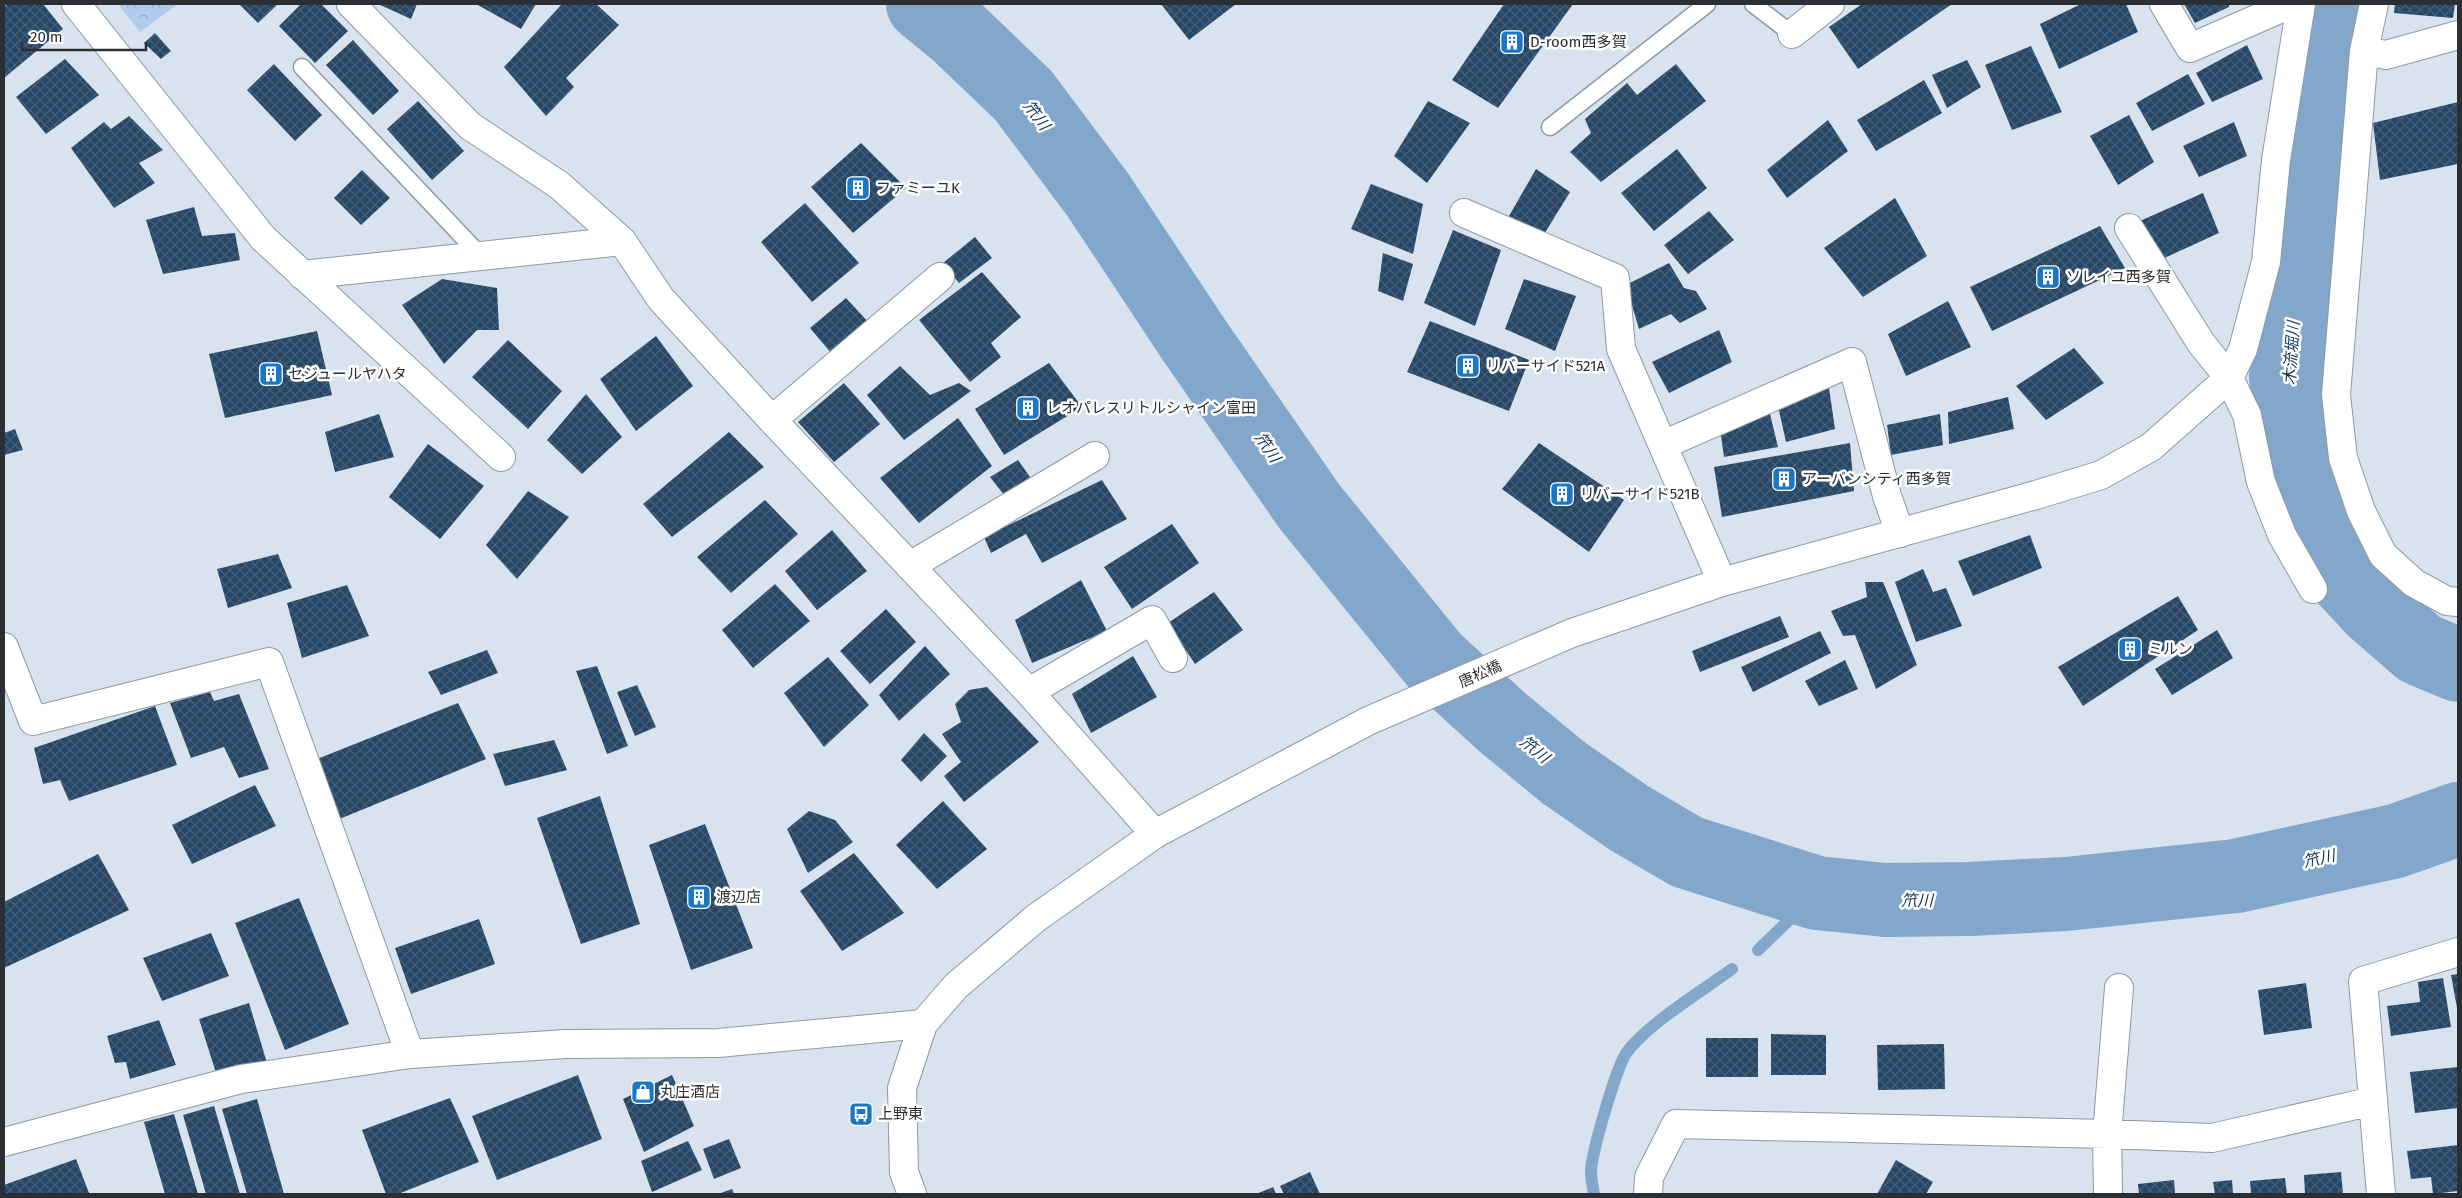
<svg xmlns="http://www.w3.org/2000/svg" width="2462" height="1198" font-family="'Fira Sans','Noto Sans JP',sans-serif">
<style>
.park{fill:url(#park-crowns)}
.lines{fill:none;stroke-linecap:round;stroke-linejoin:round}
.stream{stroke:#83a6cb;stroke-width:12}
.river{stroke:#83a6cb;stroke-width:74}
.building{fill:url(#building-cross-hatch)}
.lane-casing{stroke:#8f99a4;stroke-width:19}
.street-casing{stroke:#8f99a4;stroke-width:30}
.secondary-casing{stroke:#8f99a4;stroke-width:30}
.lane{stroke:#fff;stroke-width:16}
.street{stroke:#fff;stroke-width:28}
.secondary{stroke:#fff;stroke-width:28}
.labels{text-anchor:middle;stroke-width:5;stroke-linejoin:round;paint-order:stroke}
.poi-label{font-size:15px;fill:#2b2f34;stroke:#fff;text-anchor:start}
.street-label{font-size:15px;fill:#2b2f34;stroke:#fff}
.water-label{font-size:16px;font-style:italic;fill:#0e3659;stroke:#fff}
</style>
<defs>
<pattern id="park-crowns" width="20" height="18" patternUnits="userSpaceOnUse" patternTransform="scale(1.25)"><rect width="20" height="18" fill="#afcceb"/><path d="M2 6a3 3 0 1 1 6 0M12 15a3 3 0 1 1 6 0" fill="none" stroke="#8fa6bf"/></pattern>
<pattern id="building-cross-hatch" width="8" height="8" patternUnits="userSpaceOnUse" patternTransform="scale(1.25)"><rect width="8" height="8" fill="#274767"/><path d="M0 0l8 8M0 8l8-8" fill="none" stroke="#455f79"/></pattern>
</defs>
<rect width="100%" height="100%" fill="#d8e3ef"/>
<path class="park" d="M118,4H178L140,32Z"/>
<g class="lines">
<path class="stream" d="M1758,950L1817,893
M1594,1194C1593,1187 1591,1179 1591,1172C1591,1154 1617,1065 1627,1052C1649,1023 1702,991 1732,969"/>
<path class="river" d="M923,4L956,31L1023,95L1098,195L1194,340L1309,506L1434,660L1502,722L1564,773L1629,818L1687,852L1817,893L1885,900L1969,899L2066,894L2236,876L2396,841L2458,819
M2332,4L2296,314L2286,376L2294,455L2304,504L2321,541L2346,579L2374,609L2420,649L2458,665"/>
</g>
<path class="building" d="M8,4H43L63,29L4,78V7Z
M239,4H278L258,23Z
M301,4H321L348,31L315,63L279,26Z
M378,4H417L411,19Z
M476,4H536L521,29Z
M562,4H596L619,25L566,78L574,87L546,116L504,67Z
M1161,4H1236L1189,40Z
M1504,4H1573L1498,108L1452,80Z
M1862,4H1952L1858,69L1829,27Z
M2081,4H2126L2138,32L2059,69L2040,24Z
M2184,4H2229V7L2195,23Z
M2395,4H2455L2453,18L2394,13Z
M155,33L171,51L161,59L144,43Z
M353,40L399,91L373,115L326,65Z
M2247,45L2263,79L2212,102L2196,73Z
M2031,46L2062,112L2012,130L1985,65Z
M65,59L99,95L46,134L16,97Z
M1967,60L1981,87L1947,108L1932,75Z
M274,64L322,115L295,141L247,90Z
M1676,64L1706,101L1601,182L1570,152L1591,133L1585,119L1627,83L1637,95Z
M2188,74L2205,104L2152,131L2136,103Z
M1924,80L1942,113L1876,151L1857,120Z
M418,101L464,151L432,180L387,129Z
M1428,101L1470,123L1427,183L1394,156Z
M2458,102V164L2380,180L2373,123Z
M2129,115L2154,162L2118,185L2090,136Z
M129,116L163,150L139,163L155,183L114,208L71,148L104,122L111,129Z
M1828,120L1848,151L1787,198L1767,170Z
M2234,122L2247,156L2199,177L2183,146Z
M861,143L906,188L853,233L811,187Z
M1677,149L1707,188L1654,231L1621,193Z
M1536,169L1570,192L1543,236L1509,216Z
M362,170L390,198L361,225L334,198Z
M1371,184L1423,204L1413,254L1351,229Z
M2203,193L2219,233L2160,260L2140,221Z
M1895,198L1927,256L1863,297L1824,248Z
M805,203L859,263L812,302L761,242Z
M194,207L202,236L235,233L240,260L163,274L146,220Z
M1709,211L1734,240L1688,274L1664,245Z
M2100,226L2125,268L1992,331L1970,287Z
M1453,230L1501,250L1475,326L1424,303Z
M975,237L992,258L959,283L943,263Z
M1383,253L1413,264L1403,301L1378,291Z
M1669,263L1684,288L1696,291L1707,309L1680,323L1671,314L1639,329L1626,285Z
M982,272L1021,317L991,343L1001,357L970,382L919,320Z
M442,279L497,288L499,330H477L444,364L402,305Z
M1524,279L1576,296L1555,351L1505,329Z
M846,298L870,324L831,353L810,328Z
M1948,301L1971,347L1906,376L1888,334Z
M1430,321L1529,360L1509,411L1407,372Z
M1719,330L1732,362L1669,393L1652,362Z
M317,331L332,395L225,418L209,354Z
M656,336L693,386L636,431L600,379Z
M508,340L562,391L528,429L472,377Z
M2074,348L2104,383L2046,420L2016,386Z
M1049,363L1082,407L1004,455L975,409Z
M900,366L930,395L959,383L971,391L904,440L867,395Z
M844,383L880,424L834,462L798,422Z
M1829,388L1835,429L1786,442L1778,406Z
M586,394L622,437L582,474L547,440Z
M2008,397L2014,429L1949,444L1948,412Z
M379,414L394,457L335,472L325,432Z
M1770,414L1778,447L1724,457L1720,429Z
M1940,414L1943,445L1891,455L1887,425Z
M958,418L992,466L919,523L880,478Z
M15,429L23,450L4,455V433Z
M729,432L764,467L672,537L643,504Z
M1539,443L1624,500L1589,552L1502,489Z
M1850,443L1854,491L1722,517L1714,467Z
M428,444L484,486L440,539L389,497Z
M1018,460L1030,477L1004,495L990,477Z
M1102,480L1127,519L1042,563L1026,534L991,553L984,537Z
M528,491L569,517L517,579L486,545Z
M765,500L798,534L731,593L697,557Z
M1172,524L1199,563L1132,609L1104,567Z
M832,530L867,571L817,610L785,571Z
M2030,535L2042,568L1973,596L1958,561Z
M278,554L292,588L228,608L217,569Z
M1923,569L1933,592L1946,588L1962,626L1916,642L1895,582Z
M1081,580L1107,631L1032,663L1015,620Z
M1865,582H1883L1917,665L1876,689L1855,635L1843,636L1831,611L1867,597Z
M775,584L810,621L753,668L722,630Z
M347,585L369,636L302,658L287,603Z
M1214,592L1243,630L1195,664L1168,623Z
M2178,596L2198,630L2083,706L2058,667Z
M886,609L916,642L870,684L840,651Z
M1780,616L1789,637L1700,672L1692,651Z
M2217,630L2233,658L2172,695L2155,669Z
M1820,631L1831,653L1753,692L1741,667Z
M925,646L950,674L899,721L879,695Z
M487,650L498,673L441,695L428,672Z
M1133,656L1157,697L1091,733L1072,694Z
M828,657L869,705L824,747L784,693Z
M1845,660L1858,689L1819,706L1805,681Z
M597,666L628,746L607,754L576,671Z
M637,685L656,727L635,736L617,692Z
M987,687L1039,742L964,802L944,776L961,762L942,734L961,722L955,704L969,690Z
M210,692L214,701L239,694L269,769L239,778L224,747L191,758L170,703Z
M458,703L486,759L337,820L317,759Z
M155,706L177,765L69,801L60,780L43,784L34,748Z
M924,733L947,756L921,782L901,760Z
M554,740L567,770L505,786L493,754Z
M255,785L276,826L192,864L172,825Z
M600,796L640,924L581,944L537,818Z
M943,801L987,849L937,889L896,845Z
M809,811L835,820L853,842L808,873L787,829Z
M705,824L753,948L691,970L649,845Z
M854,853L904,913L842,951L800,891Z
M98,854L129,910L4,968V902Z
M299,898L349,1024L285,1050L235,923Z
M479,919L495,964L411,994L395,948Z
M211,933L229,976L162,1001L143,958Z
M2458,974V1008H2457L2451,975Z
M2443,978L2451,1027L2391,1036L2387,1006L2420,1002L2418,982Z
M2306,983L2312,1028L2264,1035L2258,990Z
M249,1003L267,1063L216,1073L199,1019Z
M159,1020L176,1065L130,1079L126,1062L115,1063L107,1036Z
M1771,1034L1826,1035V1075H1771Z
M1706,1038H1758V1077H1706Z
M1944,1044L1945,1089L1878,1090L1877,1045Z
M2458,1067V1108L2415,1113L2410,1072Z
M578,1075L602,1139L497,1180L472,1116Z
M672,1075L694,1126L644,1152L623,1099Z
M450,1098L479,1162L398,1194H386L362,1130Z
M257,1099L284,1194H247L222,1109Z
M214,1106L240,1194H206L183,1115Z
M174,1114L198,1194H165L144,1122Z
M729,1139L741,1168L714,1179L703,1149Z
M688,1141L702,1170L652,1192L641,1161Z
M2458,1145V1191L2433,1194L2431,1177L2411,1179L2407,1151Z
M76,1159L89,1193L4,1194V1185Z
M1896,1160L1933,1182L1926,1194H1877Z
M1310,1172L1320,1194H1284L1280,1186Z
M2341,1172L2343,1194H2305L2304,1175Z
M2285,1178L2287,1194H2251L2250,1181Z
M2174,1180L2175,1194H2139L2138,1184Z
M2232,1180L2233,1194H2215L2213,1182Z
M1273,1187L1276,1194H1256Z
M732,1189L734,1194H718Z"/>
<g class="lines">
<g class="lane-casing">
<path id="lane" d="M1753,4L1792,34
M302,67L481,256
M1550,127L1707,4"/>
</g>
<g class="street-casing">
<path id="street" d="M76,4L263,238L501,457
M351,4L470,126L559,185L622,241L661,299L772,420L1029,692L1155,834
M2164,4L2190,48L2291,4
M2374,4L2364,51L2336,395L2343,458L2361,511L2383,555L2414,583L2447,601L2458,602
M1792,34L1830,4
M2364,51L2386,55L2458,35
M1464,213L1615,278L1621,349L1722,582
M2129,228L2201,343L2229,378L2247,415L2261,482L2282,535L2313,589
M302,275L622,241
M772,420L940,277
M1663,445L1852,362L1887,496L1900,533
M910,566L1095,456
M4,647L33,721L269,662L410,1054
M1029,692L1152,620L1173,658
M2119,988L2107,1134L2212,1138L2373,1101
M4,1142L241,1079L410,1054L566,1044L718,1043L923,1024
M1648,1194L1649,1177L1676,1124L2107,1134L2108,1194
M2381,1194L2363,981L2458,952"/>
</g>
<g class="secondary-casing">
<path id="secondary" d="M912,1194L904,1172L902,1088L923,1024L956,986L1036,918L1155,834L1368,721L1572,633L1722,582L2036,495L2101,475L2151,447L2229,378L2243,349L2266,262L2276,160L2301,4"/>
</g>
<use href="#lane" class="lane"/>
<use href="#street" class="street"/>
<use href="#secondary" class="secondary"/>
</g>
<defs>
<g id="building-square" transform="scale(1.25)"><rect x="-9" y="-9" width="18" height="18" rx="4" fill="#1b77c4" stroke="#fff"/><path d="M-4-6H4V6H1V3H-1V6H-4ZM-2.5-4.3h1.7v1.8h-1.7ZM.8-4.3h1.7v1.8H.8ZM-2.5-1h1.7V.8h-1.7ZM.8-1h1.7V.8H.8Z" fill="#fff"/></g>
<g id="shop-square" transform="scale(1.25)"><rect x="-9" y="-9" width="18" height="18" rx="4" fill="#1b77c4" stroke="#fff"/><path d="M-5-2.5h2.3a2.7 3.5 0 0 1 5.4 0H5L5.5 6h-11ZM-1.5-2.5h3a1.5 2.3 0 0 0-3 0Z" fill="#fff"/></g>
<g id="bus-square" transform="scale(1.25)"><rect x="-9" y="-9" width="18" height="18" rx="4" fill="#1b77c4" stroke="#fff"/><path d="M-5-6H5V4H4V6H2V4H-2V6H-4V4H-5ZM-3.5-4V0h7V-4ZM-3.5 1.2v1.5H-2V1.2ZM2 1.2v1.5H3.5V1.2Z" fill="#fff"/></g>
</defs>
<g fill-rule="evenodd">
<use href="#building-square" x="1512" y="42"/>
<use href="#building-square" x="858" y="188"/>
<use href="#building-square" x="2048" y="277"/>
<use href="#building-square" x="1468" y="366"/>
<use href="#building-square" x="271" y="374"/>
<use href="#building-square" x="1028" y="408"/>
<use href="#building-square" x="1784" y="479"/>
<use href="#building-square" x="1562" y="494"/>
<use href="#building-square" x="2130" y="649"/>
<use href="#building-square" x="699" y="897"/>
<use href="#shop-square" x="643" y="1092"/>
<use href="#bus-square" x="861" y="1114"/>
</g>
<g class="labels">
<g class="poi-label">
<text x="1530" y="47">D-room西多賀</text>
<text x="876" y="193">ファミーユK</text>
<text x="2066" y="282">ソレイユ西多賀</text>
<text x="1486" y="371">リバーサイド521A</text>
<text x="288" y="379">セジュールヤハタ</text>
<text x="1046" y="413">レオパレスリトルシャイン富田</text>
<text x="1802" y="484">アーバンシティ西多賀</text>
<text x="1580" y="499">リバーサイド521B</text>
<text x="2148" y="654">ミルン</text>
<text x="716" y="902">渡辺店</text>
<text x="660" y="1097">丸庄酒店</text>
<text x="878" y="1119">上野東</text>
</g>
<g class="street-label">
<text transform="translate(1480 674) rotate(-24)" y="5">唐松橋</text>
</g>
<g class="water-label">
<text transform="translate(1037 115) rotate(53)" y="6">笊川</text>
<text transform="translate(2291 353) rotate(-86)" y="6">木流堀川</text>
<text transform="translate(1268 447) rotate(55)" y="6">笊川</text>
<text transform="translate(1535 749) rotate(39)" y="6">笊川</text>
<text transform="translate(2319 858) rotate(-12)" y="6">笊川</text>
<text x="1917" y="906">笊川</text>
</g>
</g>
<rect width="2462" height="1198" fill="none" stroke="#2b2f34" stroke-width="10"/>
<path d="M22 42v8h124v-8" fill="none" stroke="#2b2f34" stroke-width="2.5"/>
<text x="30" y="42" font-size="15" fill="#2b2f34" stroke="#ffffff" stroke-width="4" paint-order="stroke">20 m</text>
</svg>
